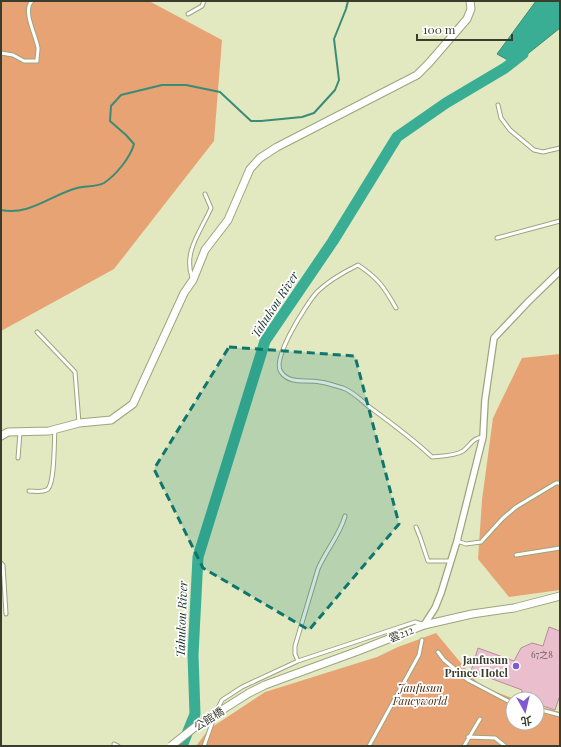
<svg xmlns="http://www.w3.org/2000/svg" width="561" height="747" font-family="'Playfair Display','Noto Sans TC',serif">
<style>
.green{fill:#e8a374}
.water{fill:#39ae94;stroke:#398c75}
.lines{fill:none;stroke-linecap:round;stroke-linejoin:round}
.stream{stroke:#398c75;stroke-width:2}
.river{stroke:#39ae94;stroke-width:11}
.building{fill:#eabecd;stroke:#b68c9b}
.service-casing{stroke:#9ea47d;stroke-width:5}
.minor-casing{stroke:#9ea47d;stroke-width:8}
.tertiary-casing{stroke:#9ea47d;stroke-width:9}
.service{stroke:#fff;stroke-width:3}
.minor{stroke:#fff;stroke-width:5.5}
.tertiary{stroke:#fff;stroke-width:7}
.tertiary-bridge-casing{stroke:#9ea47d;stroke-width:9;stroke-linecap:butt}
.tertiary-bridge{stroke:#fff;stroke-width:7}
.marked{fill:#0f766e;fill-opacity:0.2;stroke:#0f766e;stroke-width:3;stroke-dasharray:8 5;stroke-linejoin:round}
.poi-dot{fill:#8058d1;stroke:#fff;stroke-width:1.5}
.labels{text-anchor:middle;stroke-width:3.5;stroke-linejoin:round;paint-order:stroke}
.number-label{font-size:9px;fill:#665d55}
.street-label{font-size:11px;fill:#3a3d2d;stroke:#fff}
.poi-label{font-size:11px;font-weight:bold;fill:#3a3d2d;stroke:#fff;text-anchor:end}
.park-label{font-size:11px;font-style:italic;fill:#492508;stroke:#fff}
.water-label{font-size:12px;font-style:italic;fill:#162f28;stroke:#fff}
</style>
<rect width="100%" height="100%" fill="#e2e9c0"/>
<path class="green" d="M1 1H149L222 40 214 141 114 269 1 331Z
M560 354V590L509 597 478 559 482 500 493 418 522 358Z
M436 633 480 686 515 699H513V723H537V706L560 712V746H196L209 729 265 692 377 657 398 647Z"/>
<path class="water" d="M536 1H560V28L515 64 497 54Z"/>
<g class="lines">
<path class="stream" d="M1 210C29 216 51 195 77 188 85 186 97 187 104 183 116 175 130 158 134 144L126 135 110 121 111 106 121 95 162 85H186L220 92 251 121H261L302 117 314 113 335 90 339 80 334 39 346 9 348 1"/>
<path class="river" d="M182 746 195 714 193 655 198 557 265 341 333 241 397 137 446 103 505 68 523 54"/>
</g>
<path class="building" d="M549 627 560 631V698H559L555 710 537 704V699H521L522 690 471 671 478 648 514 661 521 648 532 643 543 646Z"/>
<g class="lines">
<defs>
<path id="service" d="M188 14 202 6 204 1
M1 53 13 55 24 61H37C37 57 38 52 38 48 36 35 22 11 32 1
M498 105 501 118 510 130 534 150 543 152 560 148
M497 238 560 221
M192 277C183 252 201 231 211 208L205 194
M396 308C384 287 378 278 358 265 344 272 328 281 317 292 307 303 271 359 281 372 290 385 306 379 320 382 328 383 336 386 343 388 352 391 361 400 368 406 390 422 412 438 432 457 442 456 455 456 463 451 471 445 472 438 483 437
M37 332 75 372 79 423
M18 458 20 432
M29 491C35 491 43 493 48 489 55 481 54 441 55 429
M416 527 420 537 428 561H451
M457 541 466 544 481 542 502 519 516 507 556 483H560
M516 555 560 548
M1 563 3 565 6 614
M438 652 444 660 468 680 508 701 513 703
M298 661 295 654V646L318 569C326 550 340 535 345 516
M537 709 560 715
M216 712 222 700 242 687 298 661 415 622 422 624
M468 737 495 738 505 746
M114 744 118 746
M204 746 214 718
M369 746 419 655 422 640
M464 746 480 719"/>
<path id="minor" d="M424 625 435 608 441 593 457 541 483 437 485 400 494 338 528 302 560 271"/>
<path id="tertiary" d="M1 436 8 432 49 431 79 423 111 420 133 404 184 293 193 280 205 250 228 220 250 169 260 158 277 147 417 75 429 63 467 19 471 9 470 1
M249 693 265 685 358 651 424 625 472 614 514 608 560 596"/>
</defs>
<use href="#service" class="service-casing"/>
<use href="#minor" class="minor-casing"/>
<use href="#tertiary" class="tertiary-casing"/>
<use href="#service" class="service"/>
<use href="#minor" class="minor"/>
<use href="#tertiary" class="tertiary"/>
<defs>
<path id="tertiary-bridge" d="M171 746 195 727 249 693"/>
</defs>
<use href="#tertiary-bridge" class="tertiary-bridge-casing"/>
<use href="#tertiary-bridge" class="tertiary-bridge"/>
</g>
<path class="marked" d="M229 347 355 356 399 524 309 630 203 568 154 469Z"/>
<circle class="poi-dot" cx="516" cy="666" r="4"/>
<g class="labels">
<g class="number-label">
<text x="542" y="658">67之8</text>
</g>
<g class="street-label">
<text transform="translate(401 634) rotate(-22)" y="4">雲212</text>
<text transform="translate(209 719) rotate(-33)" y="4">公館橋</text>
</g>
<g class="poi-label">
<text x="508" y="664">Janfusun<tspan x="508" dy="13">Prince Hotel</tspan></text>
</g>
<g class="park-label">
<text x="420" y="692">Janfusun<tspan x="420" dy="13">Fancyworld</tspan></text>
</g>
<g class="water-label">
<text transform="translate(275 305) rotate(-57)" y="4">Tahukou River</text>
<text transform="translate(182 619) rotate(-88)" y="4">Tahukou River</text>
</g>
</g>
<rect width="561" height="747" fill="none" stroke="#3a3d2d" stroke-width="4"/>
<g transform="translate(525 711) rotate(172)"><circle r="19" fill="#ffffff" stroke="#b0b1ab"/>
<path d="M0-3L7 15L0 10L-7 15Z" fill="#8058d1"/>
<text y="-6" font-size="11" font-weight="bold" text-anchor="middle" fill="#3a3d2d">北</text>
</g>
<path d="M417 34v6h95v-6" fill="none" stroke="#3a3d2d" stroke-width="2"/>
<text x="423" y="34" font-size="12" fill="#3a3d2d" stroke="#ffffff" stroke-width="3" paint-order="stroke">100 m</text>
</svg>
